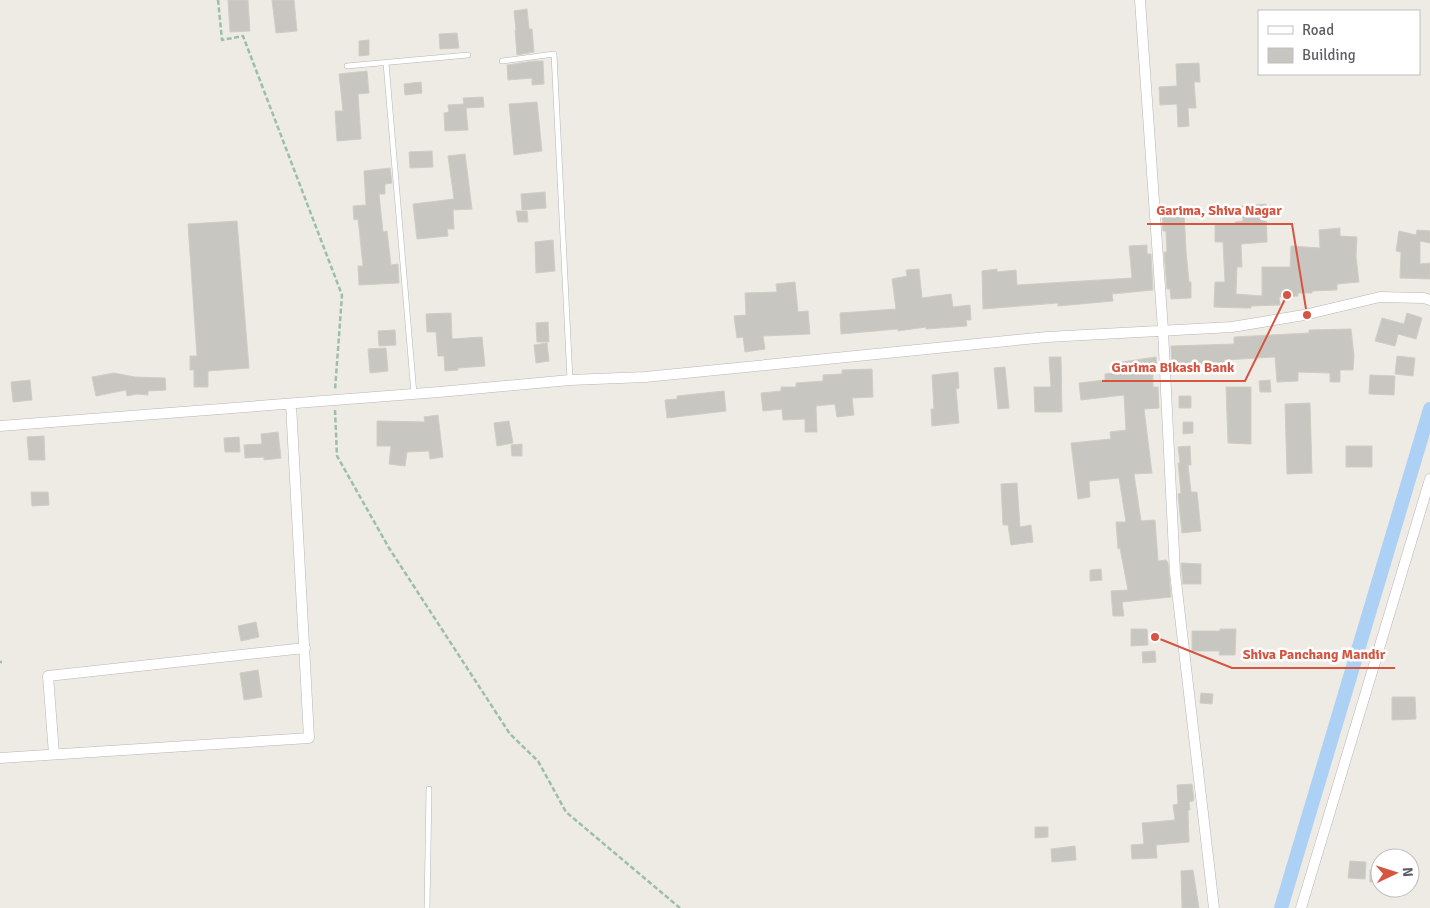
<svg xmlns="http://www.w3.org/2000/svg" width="1430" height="908" font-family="Signika,sans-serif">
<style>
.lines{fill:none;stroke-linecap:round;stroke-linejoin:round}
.canal{stroke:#acd1f5;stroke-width:14}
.building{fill:#c8c6c0;stroke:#d1cdc3}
.service-casing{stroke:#b4b6b9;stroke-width:6}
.minor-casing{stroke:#b4b6b9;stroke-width:11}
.path{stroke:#9cbfa8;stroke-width:2.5;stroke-dasharray:5 2.5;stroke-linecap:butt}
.service{stroke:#fff;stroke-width:5}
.minor{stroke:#fff;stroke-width:10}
.leader{fill:none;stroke:#d55542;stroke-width:2}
.callout-dot{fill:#d55542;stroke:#fff;stroke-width:2}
.callout-label{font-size:14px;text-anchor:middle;font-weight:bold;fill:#d55542;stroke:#fff;stroke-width:5;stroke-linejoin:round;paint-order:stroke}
</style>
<rect width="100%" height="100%" fill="#edebe4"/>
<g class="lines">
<path class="canal" d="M1281 908 1430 409"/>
</g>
<path class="building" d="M228 0H248L250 31 230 32Z
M272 0H294L297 31 276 33Z
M527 9 529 29H532L534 52 517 55 515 30H516L514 11Z
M457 33 459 48 440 49 439 34Z
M369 40V55L359 56V41Z
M534 61H543L544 84 532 85V78L508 80 507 65Z
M1199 63 1200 82H1194L1196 108H1188L1189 126 1178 127 1177 104 1160 105 1159 87 1177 86 1176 64Z
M367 71 369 93 358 94 361 139 337 141 335 111H343L339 74Z
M421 82 422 93 405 95 404 84Z
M483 97 484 107 466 108 468 130 445 131 444 113 449 112 448 105 464 104 463 98Z
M537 102 542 151 514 155 509 104Z
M432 151 433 167 410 168 409 152Z
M465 154 472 209 453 210 454 229H447L448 236 417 239 413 204 454 199 448 156Z
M390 168 392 183 385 184V194H379L383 232 387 231 391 265 398 264 399 283 359 285 358 266H363L358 219 354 220 353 206 366 205 364 171Z
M545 192 546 208 522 210 521 194Z
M1266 204 1267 242 1241 244 1242 267H1237L1236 294 1262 296V267H1290L1291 246 1320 248 1319 230 1340 228V236L1357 237 1356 257 1359 282 1337 284V290L1312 291V293H1298V296L1279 297 1280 305 1251 306V308H1244L1214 307 1215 282H1225L1223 242H1215V224H1235V222L1243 221 1242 206Z
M516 211H527L528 222H518Z
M1162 211H1184L1186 251 1189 282H1191V298L1171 299 1170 289H1167L1164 252H1167L1166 231H1163Z
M237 221 249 368 208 371V387H194V370H190V356H197L188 224Z
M1417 230 1430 231V243L1420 241V264L1430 263V279L1400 278 1401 252 1396 251 1399 231 1416 235Z
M553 240 555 271 536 273 535 242Z
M1147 245V254H1151L1153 290 1112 294 1113 301 1058 306V303L983 309 982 271 997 269V272L1016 270 1017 285 1132 278 1129 246Z
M919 269 922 298 951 294 953 307 970 305 971 320H966L967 326 926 329V327L898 331V329L841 334 840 313 896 309 892 279 907 276 906 270Z
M795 282 798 312 808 311 810 334 763 336 765 349 745 352 743 337 737 338 734 316 746 315 745 293 777 292 776 284Z
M451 313 452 339 482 337 485 366 458 368V370L445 371 444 356H438L436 332H427L426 314Z
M1407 313 1422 318 1416 339 1398 334 1395 346 1375 341 1382 318 1404 324Z
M548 322 549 342H537L536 323Z
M1351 329 1354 356 1353 370H1340V382H1330V373L1298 372V381L1277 382 1275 357 1224 360V367L1203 368V364H1172L1171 346 1234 344V337L1309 333V330Z
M395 330 396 345 379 346 378 331Z
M547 343 549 361 536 363 534 345Z
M386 348 388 371 370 373 368 349Z
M1397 356 1415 358 1413 376 1395 374Z
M1049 357H1061L1062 412H1035L1034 387H1051Z
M1156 357 1157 370 1153 371V387H1158L1159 408 1144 409 1152 473 1134 474 1141 521 1155 520 1158 561 1166 560 1168 563 1171 597 1122 602 1124 616H1113L1111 591 1128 590 1120 548 1118 549 1116 522H1126L1119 478 1089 481 1090 497 1078 499 1071 443 1111 439 1110 432 1126 430 1124 395 1081 400 1079 383 1105 380V374L1122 372V362Z
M1005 367 1009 408 998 409 994 368Z
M872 369 873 397 852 398 854 415 837 417 835 404 816 406 817 432H805V419L783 420 782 409 763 411 761 393 781 391V387H796V383L823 381V375L842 374V370Z
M958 372 959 388 956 389 959 423 932 426 931 409H934L932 375Z
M114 373 135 377 165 378 166 390 148 391V395L137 394 127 396 126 390 96 396 92 377Z
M1370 375 1395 376 1394 395 1369 394Z
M30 380 32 400 13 402 11 382Z
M1270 380 1271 392H1260L1259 381Z
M1226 387H1251V444L1228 443Z
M724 391 726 411 667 418 665 400 677 399V396Z
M1179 396H1191V408H1179Z
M1310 403 1312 473 1287 474 1285 404Z
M438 415 443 457 430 459 429 451 407 452 405 466 389 464 391 446H377V421L425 422 424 417Z
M509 421 513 443 497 446 494 423Z
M1183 422H1193V433L1183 434Z
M278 432 281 458 264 460V457L245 458 244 445 262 444 261 434Z
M44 436 45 460H29L27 437Z
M239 437 240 452H225L224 438Z
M522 444V456H512L511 445Z
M1190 446 1191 465H1188L1191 492H1197L1201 531 1182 533 1178 494 1181 493 1178 463H1180L1178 447Z
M1346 446H1372V467H1346Z
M1017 483 1020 527 1031 525 1033 542 1011 545 1008 525H1003L1001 484Z
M31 492H48L49 505 32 506Z
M1181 563 1201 564V584H1183Z
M1101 569 1102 580 1090 581V570Z
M256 622 259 637 241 641 238 626Z
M1131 629H1147L1148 645 1131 646Z
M1220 629H1236L1235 655H1219L1220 651H1192V631H1220Z
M1155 651 1156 662 1143 663 1142 652Z
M258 670 262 697 244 700 240 673Z
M1201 693 1213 694 1212 704 1200 703Z
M1392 697H1415L1416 719 1392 720Z
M1192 784 1194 799 1193 801 1189 802 1190 810H1188L1189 842 1156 845 1157 858 1132 859 1131 845 1144 844 1142 823 1175 820 1173 805 1178 804 1177 785Z
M1035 827H1048V837L1035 838Z
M1075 846 1076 860 1052 862 1051 849Z
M1350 861 1366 862 1365 879 1348 878Z
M1193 870 1199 908H1182L1181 871Z
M1370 870H1380V882H1370Z"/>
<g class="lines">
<defs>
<path id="service" d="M502 61 554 54 570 380
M386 63 414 394
M347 66 468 55
M427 908 429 789"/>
<path id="minor" d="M1140 0 1163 330 1175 573 1214 908
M0 426 439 392 570 380 645 377 1047 337 1232 327 1304 315 1380 297 1424 298 1430 300
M54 754 48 676 305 648
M0 758 309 738 291 404
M1301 908 1430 479"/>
</defs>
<use href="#service" class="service-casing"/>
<use href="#minor" class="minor-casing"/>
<path class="path" d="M218 0 222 40 243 36 342 295 335 390
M335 410 337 456 389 548 510 734 538 761 566 812 680 908
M0 662H2"/>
<use href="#service" class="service"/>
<use href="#minor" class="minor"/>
</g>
<path class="leader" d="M1307 315L1292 224H1147M1287 295L1245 381H1102M1155 637L1232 668H1395"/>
<g class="callout-dot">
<circle cx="1307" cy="315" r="5"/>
<circle cx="1287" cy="295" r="5"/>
<circle cx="1155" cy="637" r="5"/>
</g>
<g class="callout-label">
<text x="1219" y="215">Garima, Shiva Nagar</text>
<text x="1173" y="372">Garima Bikash Bank</text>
<text x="1314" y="659">Shiva Panchang Mandir</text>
</g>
<rect x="1258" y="10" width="162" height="65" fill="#ffffff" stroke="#bebfc1"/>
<rect x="1268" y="26" width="25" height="8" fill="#ffffff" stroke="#bebfc1"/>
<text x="1302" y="35" font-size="15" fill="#5c5e63">Road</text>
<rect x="1268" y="48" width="25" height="15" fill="#c8c6c0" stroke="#bebfc1"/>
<text x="1302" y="60" font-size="15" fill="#5c5e63">Building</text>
<g transform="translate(1395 873) rotate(86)"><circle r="24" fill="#ffffff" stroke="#bebfc1"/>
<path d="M0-4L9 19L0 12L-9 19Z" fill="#d55542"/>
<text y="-8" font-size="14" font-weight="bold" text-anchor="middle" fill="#5c5e63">N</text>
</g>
</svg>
